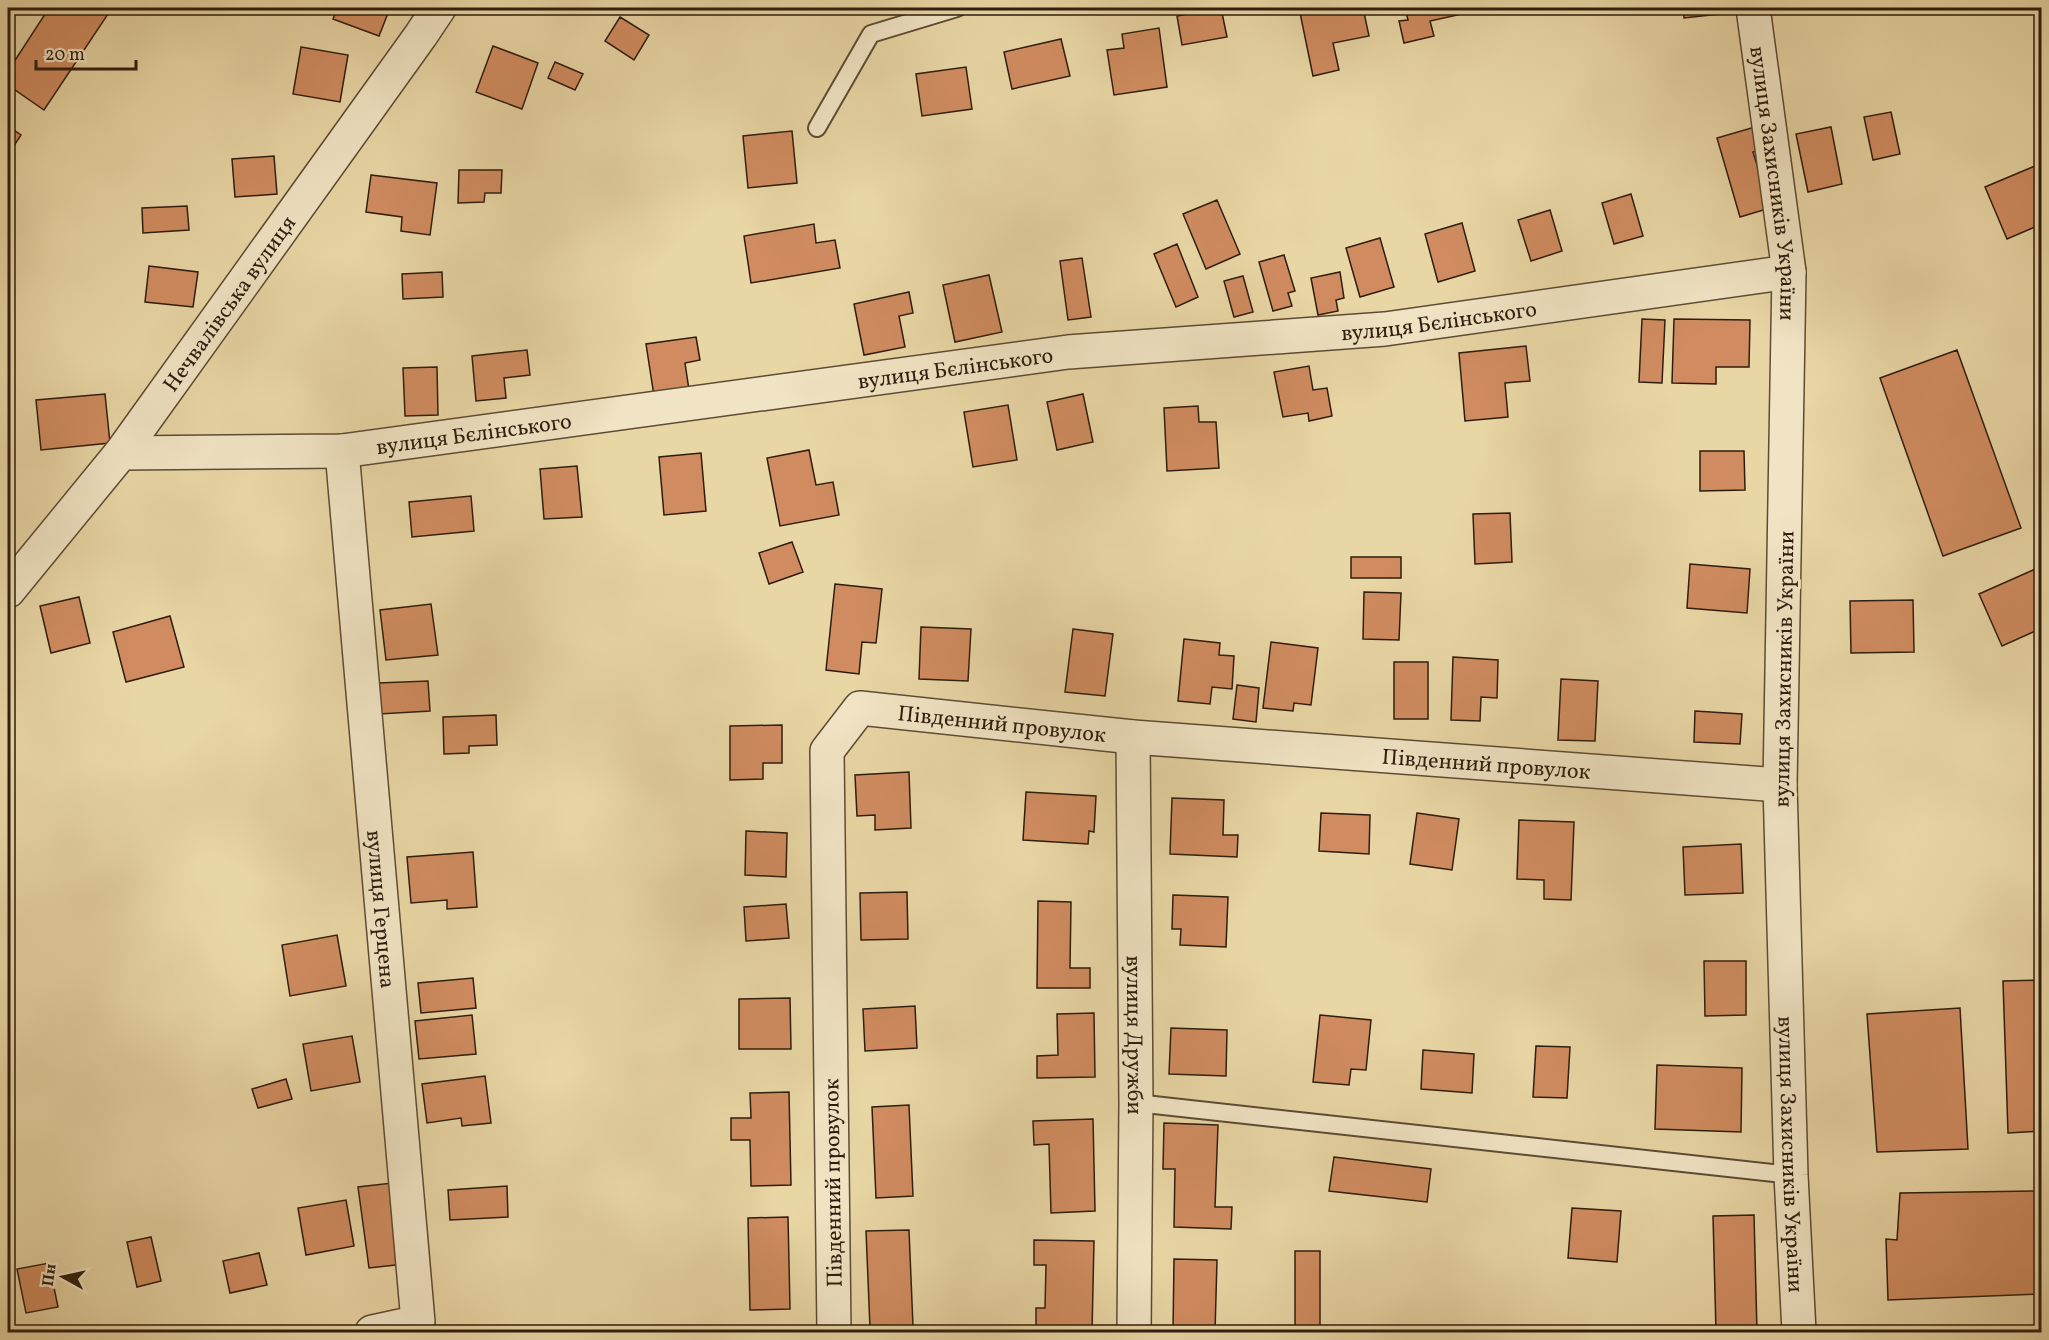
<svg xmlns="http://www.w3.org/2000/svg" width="2049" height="1340" font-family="Vollkorn,serif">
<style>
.building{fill:#d08c60;stroke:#2e1d0e;stroke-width:1.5}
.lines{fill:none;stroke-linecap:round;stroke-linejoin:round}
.service-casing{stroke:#5d4b34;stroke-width:20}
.minor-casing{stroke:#5d4b34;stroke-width:36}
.service{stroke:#f1e4c4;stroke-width:16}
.minor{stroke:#f1e4c4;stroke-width:33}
.labels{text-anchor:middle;stroke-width:6;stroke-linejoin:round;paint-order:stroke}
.street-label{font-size:22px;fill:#2e1d0e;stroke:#f1e4c4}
</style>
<rect width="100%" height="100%" fill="#e9d6a5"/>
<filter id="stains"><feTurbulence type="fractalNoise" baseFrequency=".00333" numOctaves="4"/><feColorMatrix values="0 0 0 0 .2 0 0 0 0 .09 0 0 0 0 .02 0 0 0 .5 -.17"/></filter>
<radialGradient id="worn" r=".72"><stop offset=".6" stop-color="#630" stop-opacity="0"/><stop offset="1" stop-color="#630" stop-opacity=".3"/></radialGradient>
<path class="building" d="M49 8H112L44 110 8 85V71Z
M337 8H390L379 36 333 19Z
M1221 8 1227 37 1182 45 1177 16Z
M1299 8H1363L1369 36 1333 43 1339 70 1313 76Z
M1405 8H1460L1462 14 1430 21 1434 36 1404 43 1399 21 1408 20Z
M1683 8H1728L1729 13 1684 18Z
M620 17 649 35 634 60 605 41Z
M1159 28 1167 87 1114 95 1107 50 1124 48 1122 34Z
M1061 39 1070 76 1012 89 1004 52Z
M493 46 538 63 522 109 476 92Z
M301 47 348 55 340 102 293 94Z
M555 62 583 74 575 90 548 78Z
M966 67 972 109 922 116 916 74Z
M1891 112 1900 154 1873 160 1864 117Z
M8 126 21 135 8 155Z
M1755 127 1761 150 1753 152 1770 208 1740 217 1717 138Z
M1831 127 1842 184 1808 192 1796 134Z
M792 131 797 183 748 188 743 136Z
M274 156 277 194 235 197 232 159Z
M2042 163V224L2007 239 1985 187Z
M459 170H502L501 193H485L484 202 458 203Z
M371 175 437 183 430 235 401 231 402 217 366 212Z
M1631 194 1643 236 1614 244 1602 203Z
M1217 200 1240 254 1206 269 1183 214Z
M187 206 189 230 143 233 142 208Z
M1550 210 1562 251 1531 261 1518 220Z
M1462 223 1475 271 1438 282 1425 234Z
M814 224 816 243 835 240 840 268 751 283 744 236Z
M1380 238 1394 287 1360 297 1346 248Z
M1177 244 1198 297 1176 307 1154 254Z
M1284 255 1295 291 1288 293 1292 306 1273 311 1259 262Z
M1082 258 1091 317 1068 320 1060 261Z
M149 266 198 272 193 307 145 302Z
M442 272 443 297 403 299 402 274Z
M1340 272 1344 298 1336 300 1338 311 1318 315 1311 278Z
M989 275 1002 332 955 342 943 285Z
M1243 276 1253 312 1234 317 1224 281Z
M909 292 913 313 899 316 905 347 864 355 854 304Z
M1642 319 1665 320 1662 383 1639 382Z
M1674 319 1750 320 1749 367H1716V384L1672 383Z
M696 337 700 360 685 363 689 390 654 396 646 344Z
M1526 346 1530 381 1505 383 1508 417 1465 421 1459 353Z
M527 350 530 375 504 378 506 398 476 401 472 356Z
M1957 350 2021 528 1943 556 1880 378Z
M1309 366 1313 390 1327 388 1332 416 1309 421 1308 413 1283 417 1274 372Z
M437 367 438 415 405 416 403 368Z
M105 394 110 443 41 450 36 400Z
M1083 394 1093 442 1057 450 1047 402Z
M1008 405 1017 460 973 467 964 412Z
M1198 406 1199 422H1216L1219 468 1167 471 1164 408Z
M809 450 816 485 833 482 839 515 780 526 767 458Z
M1700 451H1744L1745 490 1700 491Z
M701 453 706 511 664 515 659 457Z
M577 466 582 517 544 519 540 469Z
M471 496 474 531 412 537 409 502Z
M1510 513 1512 562 1475 564 1473 514Z
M792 542 803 572 769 584 759 553Z
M1351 557H1401V578H1351Z
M1690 564 1750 569 1747 613 1687 608Z
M2042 566V628L2002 646 1979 594Z
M835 584 882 589 876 643 862 642 859 674 826 670Z
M1364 592 1401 593 1399 640 1363 639Z
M79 597 90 643 51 653 40 606Z
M1913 600 1914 652 1851 653 1850 601Z
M431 604 438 655 386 660 380 610Z
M170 616 184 667 126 682 113 632Z
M921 627 971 629 968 681 919 679Z
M1073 629 1113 634 1105 696 1065 692Z
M1184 639 1220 643 1219 655 1234 656 1232 689 1212 687 1210 704 1178 701Z
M1271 642 1318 648 1311 705 1294 703 1293 711 1263 708Z
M1453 657 1498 660 1497 698 1481 697 1480 721 1451 720Z
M1394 662H1428V719H1394Z
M1561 679 1598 681 1595 741 1558 740Z
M428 681 430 711 379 714 378 683Z
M1237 685 1259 688 1256 722 1233 719Z
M1695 711 1742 714 1740 744 1694 742Z
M496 715 497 745 469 746V753L444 754 443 717Z
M782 725V763H763V779L730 780V726Z
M909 772 911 828 875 830V815L857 816 855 775Z
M1026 792 1096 796 1094 832 1089 831 1088 844 1023 840Z
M1172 798 1224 800 1223 835H1238L1237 857 1170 854Z
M1321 813 1370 815 1369 854 1319 851Z
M1417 813 1459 819 1452 870 1410 864Z
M1519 820 1574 822 1571 900 1544 899V880L1517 879Z
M746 831 787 833 786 877 745 875Z
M1741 844 1743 893 1685 895 1683 847Z
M473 852 477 907 447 909V900L411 903 407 857Z
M907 892 908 939 861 940 860 893Z
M1173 895 1228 897 1226 947 1180 945 1181 929H1172Z
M1038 901 1071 902 1070 968H1090V988H1037Z
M786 904 789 938 746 941 744 907Z
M337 935 346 986 290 996 282 945Z
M1704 961H1746V1015L1705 1016Z
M473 978 476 1008 421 1013 418 983Z
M2042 980V1131L2008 1133 2003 981Z
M790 998 791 1049H739V999Z
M915 1006 917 1048 865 1051 863 1009Z
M1960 1008 1968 1149 1877 1152 1867 1014Z
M1094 1013 1095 1077 1037 1078V1056L1058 1055 1057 1014Z
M472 1015 476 1054 419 1059 415 1021Z
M1320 1015 1371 1020 1366 1070 1351 1069 1349 1085 1313 1082Z
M1171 1028 1227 1030 1226 1076 1169 1074Z
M352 1036 360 1082 311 1091 303 1044Z
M1536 1046 1570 1047 1567 1098 1533 1097Z
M1423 1050 1474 1054 1472 1093 1421 1089Z
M1657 1065 1742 1068 1741 1132 1655 1129Z
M485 1076 491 1123 462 1126 461 1118 427 1123 422 1084Z
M286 1079 292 1099 258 1108 252 1089Z
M789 1092 791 1185 751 1186 750 1140H731V1118H751L750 1093Z
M909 1105 913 1196 876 1198 872 1107Z
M1093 1119 1095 1211 1051 1213 1049 1144 1034 1145 1033 1121Z
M1164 1123 1218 1125 1215 1207H1232L1231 1229 1174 1227 1175 1169H1163Z
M1334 1157 1431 1169 1427 1202 1329 1191Z
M392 1183 404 1264 369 1268 358 1187Z
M507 1186 508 1217 450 1220 448 1190Z
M2042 1191V1294L1888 1300 1886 1239 1897 1240 1900 1193Z
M346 1200 354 1246 306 1255 298 1208Z
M1572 1208 1621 1211 1617 1262 1568 1258Z
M1754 1215 1757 1332H1716L1713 1216Z
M788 1217 790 1309 750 1310 748 1218Z
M909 1230 913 1326 870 1328 866 1231Z
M151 1237 161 1281 137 1287 127 1242Z
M1034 1240 1094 1241 1092 1332H1036V1308H1045L1046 1265H1034Z
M1295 1251H1320V1332H1295Z
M259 1253 267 1285 230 1293 223 1261Z
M1174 1259 1217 1260 1215 1332H1173Z
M49 1263 58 1307 26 1313 17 1269Z"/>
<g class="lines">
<defs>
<path id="service" d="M817 128 871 34 957 8
M1136 1103 1791 1175"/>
<g id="minor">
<path id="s1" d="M1753 8 1789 272 1780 785 1791 1175 1799 1332"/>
<path id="s2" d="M342 451 418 1322 372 1332"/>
<path id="s3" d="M121 453 342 451 1068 352 1385 329 1789 272"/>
<path id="s4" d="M8 591 121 453 421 35 439 8"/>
<path id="s5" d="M1133 737 1136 1103 1134 1332"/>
<path id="s6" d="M834 1332 827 751 860 708 1133 737 1780 785"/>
</g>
</defs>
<use href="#service" class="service-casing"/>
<use href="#minor" class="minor-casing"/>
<use href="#service" class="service"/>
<use href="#minor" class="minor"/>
</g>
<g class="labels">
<g class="street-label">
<text dy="8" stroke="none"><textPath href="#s1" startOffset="177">вулиця Захисників України</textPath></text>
<text dy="8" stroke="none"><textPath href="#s4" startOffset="363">Нечвалівська вулиця</textPath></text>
<text dy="8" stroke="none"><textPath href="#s3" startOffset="1326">вулиця Бєлінського</textPath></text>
<text dy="8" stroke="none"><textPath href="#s3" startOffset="840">вулиця Бєлінського</textPath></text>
<text dy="8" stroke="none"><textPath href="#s3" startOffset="354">вулиця Бєлінського</textPath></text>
<text transform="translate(1783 669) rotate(-89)" y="8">вулиця Захисників України</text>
<text dy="8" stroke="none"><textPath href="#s6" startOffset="778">Південний провулок</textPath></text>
<text dy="8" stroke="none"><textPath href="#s6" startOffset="1264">Південний провулок</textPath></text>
<text dy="8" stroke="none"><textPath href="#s2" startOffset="460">вулиця Герцена</textPath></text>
<text dy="8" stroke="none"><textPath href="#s5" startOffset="298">вулиця Дружби</textPath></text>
<text dy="8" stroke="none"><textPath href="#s1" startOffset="1149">вулиця Захисників України</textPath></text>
<text transform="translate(832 1183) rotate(-91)" y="8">Південний провулок</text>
</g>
</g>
<rect width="2049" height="1340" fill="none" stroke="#e9d6a5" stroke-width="30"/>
<rect x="9" y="9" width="2031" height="1322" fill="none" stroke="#2e1d0e" stroke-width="3"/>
<rect x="15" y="15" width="2019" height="1310" fill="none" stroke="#2e1d0e" stroke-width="1.5"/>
<g transform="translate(63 1277) rotate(278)" stroke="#f1e4c4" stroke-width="4.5" paint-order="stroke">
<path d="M0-4.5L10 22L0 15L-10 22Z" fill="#2e1d0e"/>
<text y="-9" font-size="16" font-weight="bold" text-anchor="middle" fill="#2e1d0e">Пн</text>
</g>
<path d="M36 60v9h100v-9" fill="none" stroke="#2e1d0e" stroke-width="3"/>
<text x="45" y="60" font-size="18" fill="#2e1d0e" stroke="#f1e4c4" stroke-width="4.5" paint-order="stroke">20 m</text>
<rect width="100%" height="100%" filter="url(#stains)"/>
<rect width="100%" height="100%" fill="url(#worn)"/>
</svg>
